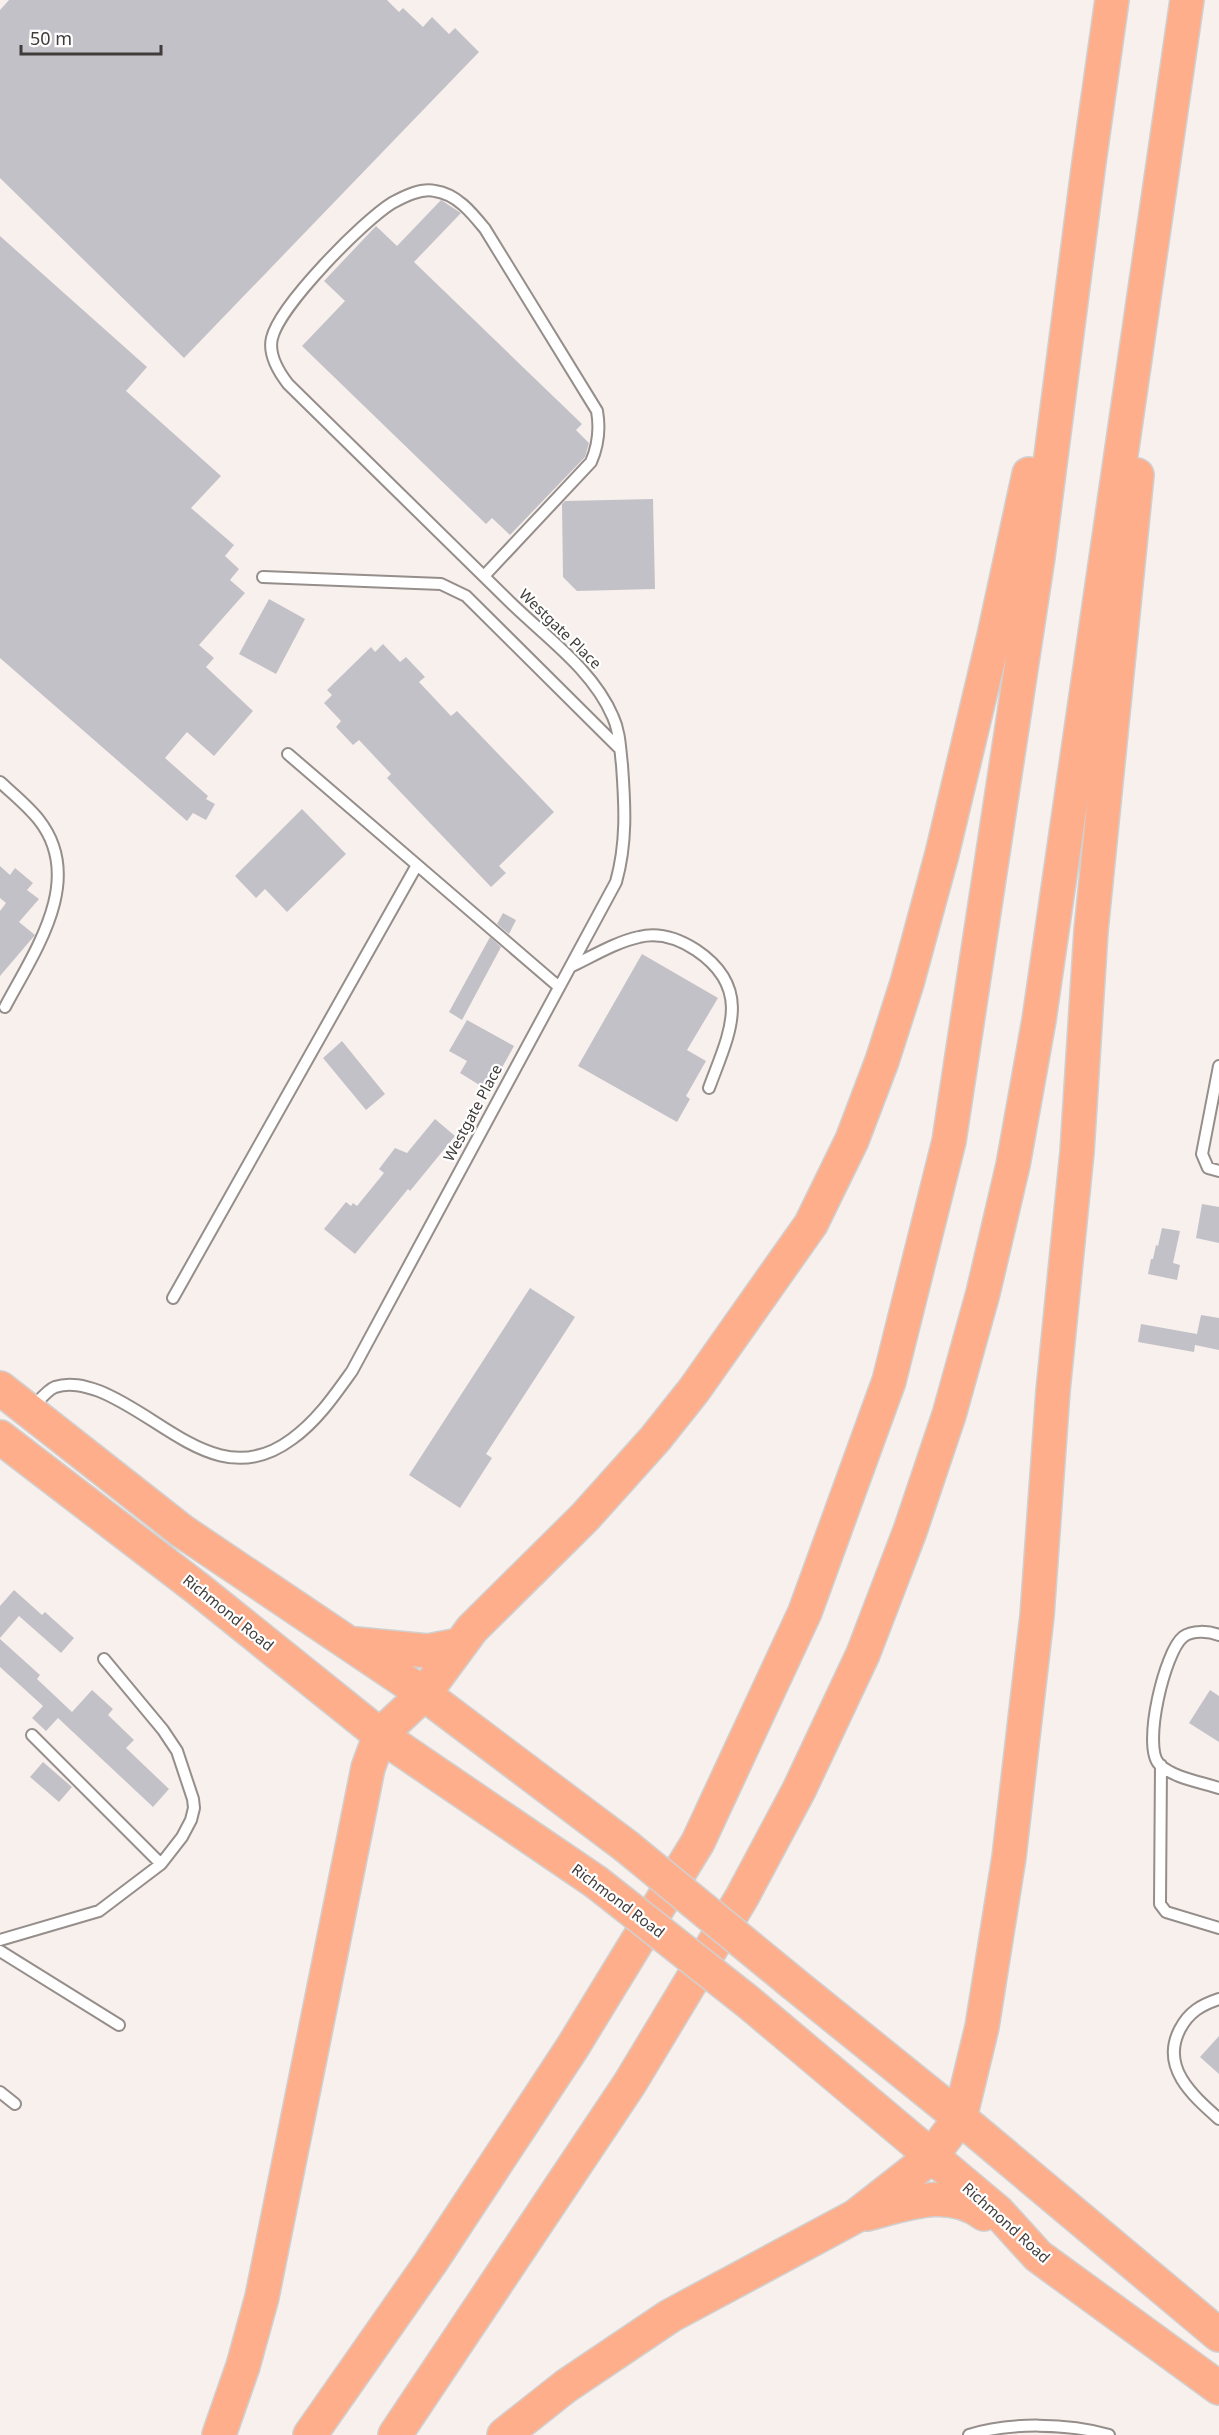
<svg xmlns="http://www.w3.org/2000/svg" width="1219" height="2435" font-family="'Noto Sans',sans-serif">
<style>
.building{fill:#c3c1c8}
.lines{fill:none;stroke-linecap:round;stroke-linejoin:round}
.lane-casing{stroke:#958e8b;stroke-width:14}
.highway-casing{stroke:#d1d0d0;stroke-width:36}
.lane{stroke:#fff;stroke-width:10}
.highway{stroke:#ffae8b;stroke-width:33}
.highway-bridge-casing{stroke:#d1d0d0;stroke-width:36;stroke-linecap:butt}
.highway-bridge{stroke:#ffae8b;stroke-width:33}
.labels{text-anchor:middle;stroke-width:4.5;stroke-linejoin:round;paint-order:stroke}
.street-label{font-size:15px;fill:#3f3c3a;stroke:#fff}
</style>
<rect width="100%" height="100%" fill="#f8f0ec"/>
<path class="building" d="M9 0H387L399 12 403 8 423 27 432 17 449 34 455 28 479 52 184 358 0 178V10Z
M441 200 461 213 414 262 582 424 576 430 589 443 585 457 510 535 492 518 486 524 302 346 345 301 324 281 376 226 397 246Z
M0 236 147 367 126 391 221 476 191 508 234 545 225 556 239 569 230 580 245 593 199 645 214 658 206 667 253 711 214 756 187 732 165 758 208 796 206 799 215 804 206 820 193 813 187 821 0 658Z
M653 499 655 589 577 591 563 577 562 504 565 501Z
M269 599 305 619 276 674 239 654Z
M383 644 400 662 406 657 425 677 419 682 451 716 457 711 554 812 499 866 506 873 491 887 387 778 391 774 359 740 353 745 336 727 341 721 324 703 332 695 327 690 371 647 375 652Z
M302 809 346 854 287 912 265 889 256 898 235 876Z
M0 866 10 875 15 868 33 883 27 890 39 899 19 922 35 935 0 976V911L6 903 0 898Z
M503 913 516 920 509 934 497 924Z
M490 937 501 947 462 1020 449 1012Z
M642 954 718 998 687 1050 706 1061 686 1096 690 1099 677 1122 578 1066Z
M467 1020 514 1046 489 1091 460 1073 467 1061 449 1051Z
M342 1041 385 1094 366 1110 323 1058Z
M435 1119 455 1136 410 1191 408 1189 355 1254 324 1229 346 1202 351 1206 353 1203 357 1206 384 1173 379 1169 395 1148 407 1153Z
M1202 1204 1219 1207V1243L1196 1238Z
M1162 1228 1180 1231 1173 1263 1180 1265 1177 1280 1148 1274 1151 1259H1153L1156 1245 1158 1246Z
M530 1288 575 1317 486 1454 492 1458 460 1508 409 1475Z
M1201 1315 1219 1318V1350L1195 1345 1194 1352 1138 1342 1141 1324 1197 1334Z
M14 1590 42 1615 45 1612 74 1638 61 1653 19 1616 0 1638V1606Z
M0 1639 40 1675 37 1679 72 1712 92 1690 113 1709 108 1715 134 1740 126 1748 169 1789 153 1807 58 1718 46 1731 32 1718 43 1706 0 1667Z
M1210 1690 1219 1696V1742L1189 1723Z
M43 1762 72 1787 59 1802 30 1777Z
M1219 2036V2074L1200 2057Z"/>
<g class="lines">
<defs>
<path id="lane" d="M263 577 441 584 466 596 620 749
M288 754 559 987
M0 782C13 794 28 806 39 820 86 880 34 952 5 1007
M572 966C593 956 616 942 639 937 659 932 679 939 696 950 754 989 729 1034 709 1088
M1219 1066 1202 1154 1208 1168 1219 1171
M173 1298 417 865
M32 1408C38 1402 47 1390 55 1387 70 1382 85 1386 99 1391 165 1417 220 1493 292 1439 317 1421 334 1396 352 1371L616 882C627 843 625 806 622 765 620 749 620 732 613 717 593 670 547 638 511 603 437 530 362 457 288 384 278 371 268 354 272 338 280 305 363 221 392 203 405 196 421 188 435 191 457 194 472 213 485 229L597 411C600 428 598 446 591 462L484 576
M1219 1635C1209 1631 1192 1630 1183 1637 1165 1651 1142 1746 1159 1764 1173 1778 1201 1782 1219 1788
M32 1735 161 1864
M1161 1765 1160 1904 1166 1912 1219 1928
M0 1940 99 1911 161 1864 182 1837 191 1820 194 1808 193 1799 177 1751 163 1730 104 1659
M0 1951 119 2025
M1219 1999C1201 2005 1189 2012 1180 2029 1160 2067 1192 2095 1219 2119
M0 2092 15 2104
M969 2435C1008 2422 1069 2423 1109 2435"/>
<path id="highway" d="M0 1388 182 1531 424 1694 626 1846
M0 1437 197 1588 380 1735 596 1882
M356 1644 428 1651 459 1645
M794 1984 960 2118 1219 2335
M747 2001 998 2212 1038 2256 1219 2388
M867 2214C906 2204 949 2187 984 2214
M219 2435 243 2366 262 2297 368 1768 380 1735 424 1694 472 1629 585 1517 655 1439 694 1390 811 1224 852 1140 882 1061 907 983 942 854 994 636 1029 474
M310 2435 431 2262 572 2048 698 1842 805 1612 889 1381 949 1141 1038 557 1089 162 1112 0
M395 2435 630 2083 742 1897 799 1790 863 1654 910 1531 949 1415 983 1293 1013 1165 1039 1020 1187 0
M504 2435 566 2386 670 2316 856 2216 930 2158 960 2118 982 2027 1009 1857 1037 1616 1053 1391 1077 1152 1091 931 1137 475"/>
</defs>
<use href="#lane" class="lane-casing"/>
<use href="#highway" class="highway-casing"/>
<use href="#lane" class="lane"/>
<use href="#highway" class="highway"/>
<defs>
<path id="highway-bridge" d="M626 1846 794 1984
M596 1882 747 2001"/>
</defs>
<use href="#highway-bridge" class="highway-bridge-casing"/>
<use href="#highway-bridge" class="highway-bridge"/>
</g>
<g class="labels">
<g class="street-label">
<text transform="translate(560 629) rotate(44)" y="5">Westgate Place</text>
<text transform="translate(473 1113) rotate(-62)" y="5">Westgate Place</text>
<text transform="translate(228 1613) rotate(39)" y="5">Richmond Road</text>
<text transform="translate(618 1901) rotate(37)" y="5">Richmond Road</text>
<text transform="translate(1006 2223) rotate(42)" y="5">Richmond Road</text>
</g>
</g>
<path d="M21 45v9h140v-9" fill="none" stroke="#3f3c3a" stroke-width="3"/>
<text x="30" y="45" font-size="18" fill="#3f3c3a" stroke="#ffffff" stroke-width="4.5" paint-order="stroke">50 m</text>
</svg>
